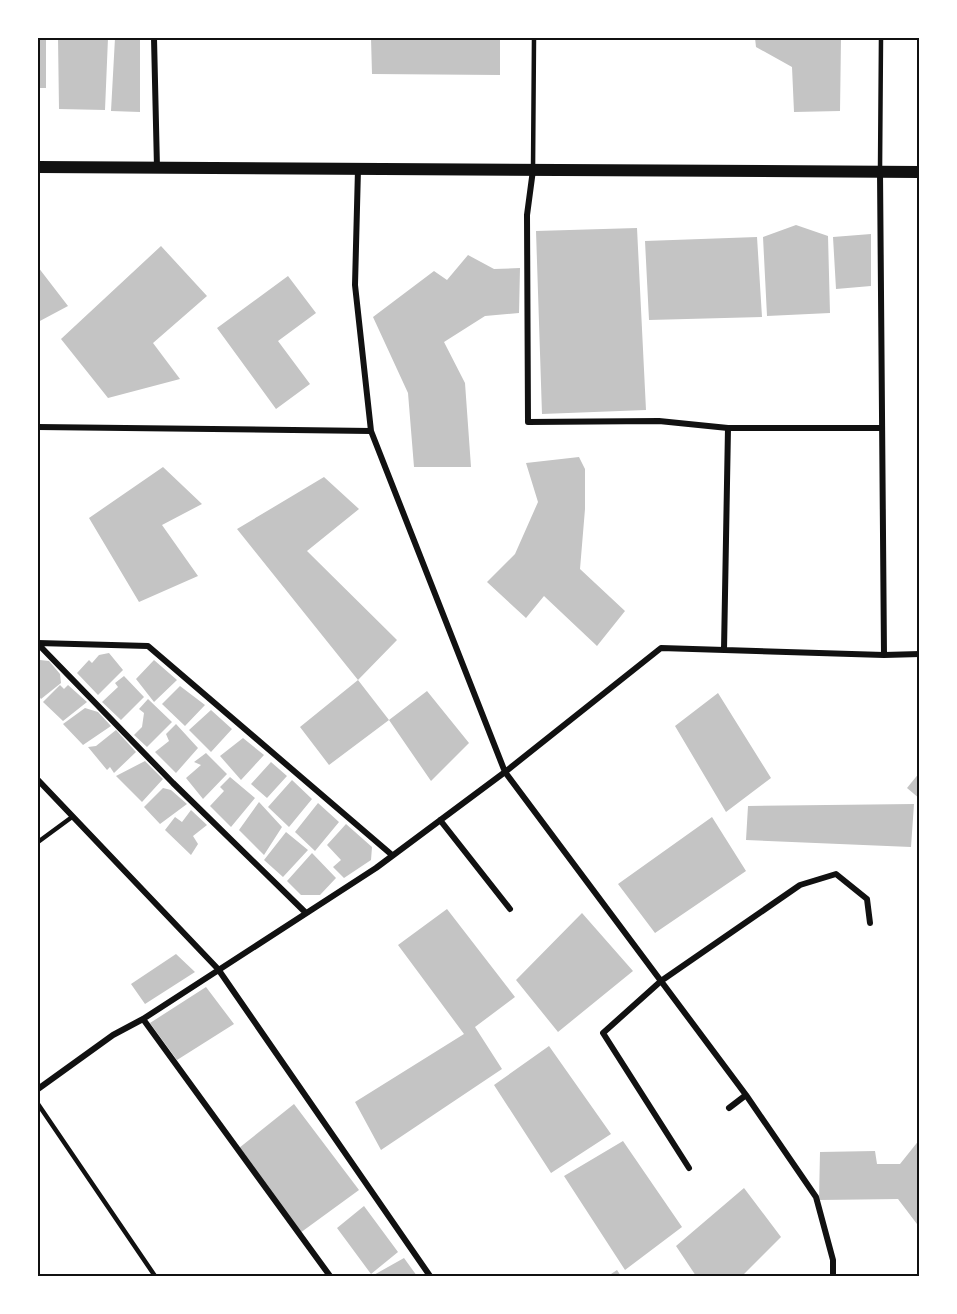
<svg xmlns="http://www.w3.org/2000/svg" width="957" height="1314" font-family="'IBM Plex Sans',sans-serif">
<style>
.building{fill:#c4c4c4}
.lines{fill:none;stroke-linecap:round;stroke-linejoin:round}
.service{stroke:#111;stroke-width:4.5}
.minor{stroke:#111;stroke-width:6}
.secondary{stroke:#111;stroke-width:12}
.neatline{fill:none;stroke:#111;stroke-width:2}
</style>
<rect width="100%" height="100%" fill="#fff"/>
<path class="building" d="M38 38H46V88H38Z
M58 38H108L105 110 59 109Z
M115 38H140V112L111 111Z
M371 38H500V75L372 74Z
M755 38H841L840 111 794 112 792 67 756 47Z
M796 225 828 236 830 313 767 316 763 237Z
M637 228 646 410 542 414 536 231Z
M871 234V286L836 289 833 237Z
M757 237 762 317 649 320 645 241Z
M161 246 207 296 153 343 180 379 108 398 61 339Z
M468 255 494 269 520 268 519 313 485 316 444 342 465 383 471 467H414L408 393 373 317 434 271 447 280Z
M38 267 68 306 38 322Z
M288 276 316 313 278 341 310 384 276 409 217 328Z
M579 457 585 469V509L580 569 625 611 597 646 544 596 526 618 487 582 515 554 538 502 526 463Z
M163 467 202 504 162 525 198 576 139 602 89 518Z
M324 477 359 509 307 551 397 640 358 680 237 529Z
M109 653 123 670 98 695 77 673 89 660 92 663 99 655Z
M40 660 49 661 60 674 61 683 41 699 38 695V663Z
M154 660 177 680 154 702 136 679Z
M124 676 144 697 121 720 102 702 118 687 115 683Z
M358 680 389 720 329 765 300 727Z
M60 685 64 689 68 685 87 702 63 721 43 702Z
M180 686 205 705 185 726 162 704Z
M427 691 469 743 431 781 389 720Z
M718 693 771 778 726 812 675 726Z
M148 699 172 722 147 747 134 735 142 727 144 713 139 709Z
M85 708 98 712 111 726 83 745 63 724Z
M211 710 232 729 211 752 189 730Z
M176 724 198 748 176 773 155 752 169 741 166 734Z
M116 730 136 752 114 773 110 767 107 770 88 747 96 746Z
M243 738 264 755 241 780 220 756Z
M206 753 227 774 203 799 186 778 201 765 194 762Z
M145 761 163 779 142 802 116 776Z
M271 762 287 776 267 798 251 784Z
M920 772V799L907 788Z
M230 777 255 798 231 827 210 806 224 791 220 787Z
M292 780 312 799 289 827 268 807Z
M163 788 171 790 187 804 160 824 144 807Z
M259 802 282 827 264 855 239 830Z
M318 803 339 822 315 851 295 832Z
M914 804 911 847 746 840 748 806Z
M191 810 207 825 193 836 198 844 191 855 165 830 175 817 182 822Z
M712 817 746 871 655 933 618 884Z
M346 824 372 847 371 860 344 878 333 867 341 860 327 845Z
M286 832 308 850 283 877 264 860Z
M312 853 336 878 320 895H301L287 881Z
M447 909 515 997 475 1027 502 1069 381 1150 355 1102 464 1034 398 945Z
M582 913 633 971 558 1032 516 980Z
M176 954 195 972 145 1004 131 984Z
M206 987 234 1024 177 1060 150 1023Z
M549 1046 611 1134 551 1173 494 1085Z
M294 1104 359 1190 300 1233 239 1148Z
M920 1139V1228L898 1199 819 1200 820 1152 875 1151 877 1164H900Z
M623 1141 682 1227 625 1270 564 1176Z
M744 1188 781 1237 742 1276H696L676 1246Z
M364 1206 398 1252 371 1274 337 1228Z
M404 1258 417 1276H372Z
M617 1270 621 1276H608Z"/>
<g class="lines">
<path class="service" d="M533 170 534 38
M880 170 881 38
M38 842 72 817
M38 1104 155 1276"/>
<path class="minor" d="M154 38 157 168
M358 169 355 285 371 431 505 772 746 1095 816 1197 833 1260V1276
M533 170 527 215 528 422 659 421 728 428H882
M880 172 884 655
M38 427 371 431
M38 643 148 646 392 855
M38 644 173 783 306 913
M724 650 728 428
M38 780 218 969 430 1276
M440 820 510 909
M143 1019 330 1276
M38 1089 113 1035 143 1019 376 868 505 772 661 648 884 655 920 654
M729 1108 746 1095
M689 1168 603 1033 661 981 800 885 836 874 867 899 870 923"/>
<path class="secondary" d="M38 167 920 172"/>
</g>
<rect width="957" height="1314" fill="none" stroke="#ffffff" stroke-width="78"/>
<rect x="39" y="39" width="879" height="1236" class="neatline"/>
</svg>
